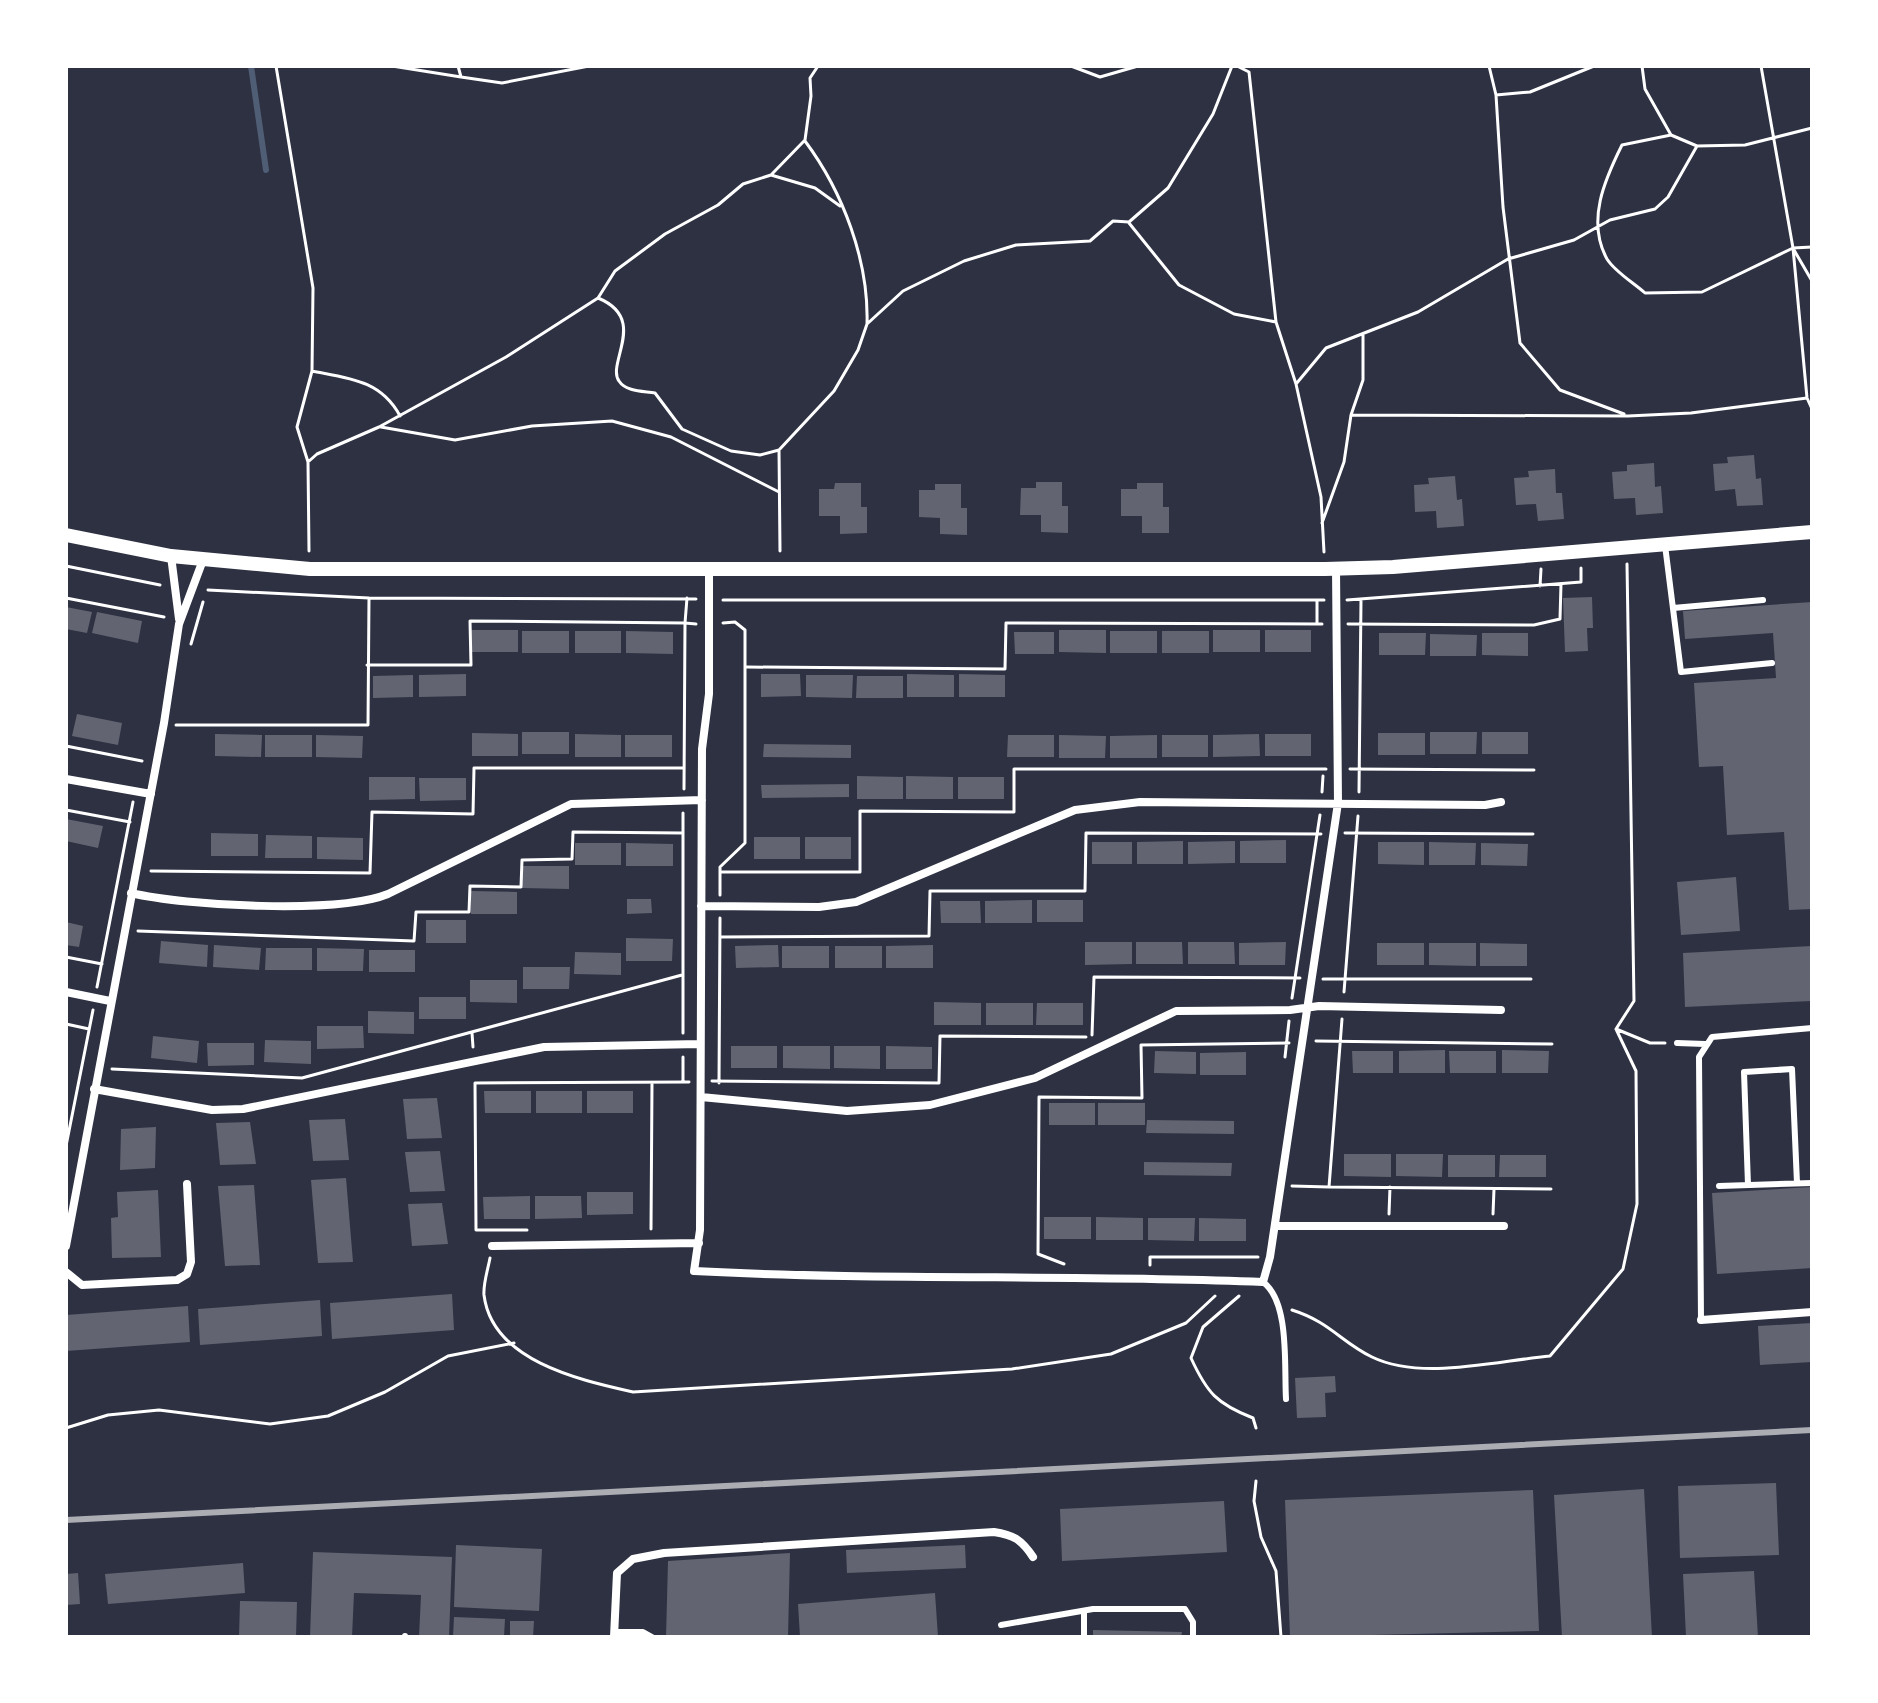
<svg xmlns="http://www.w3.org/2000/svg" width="1878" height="1703" font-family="Overpass,sans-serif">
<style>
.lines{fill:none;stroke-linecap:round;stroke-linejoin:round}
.stream{stroke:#4f5d75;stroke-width:6}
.building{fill:#626471}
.path{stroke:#fff;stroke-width:3}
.service{stroke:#fff;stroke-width:6}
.minor{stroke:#fff;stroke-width:8}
.tertiary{stroke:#fff;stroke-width:14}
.rail{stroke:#abadb3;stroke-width:6}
</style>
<rect width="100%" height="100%" fill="#2d3142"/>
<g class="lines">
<path class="stream" d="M251 66 266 170"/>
</g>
<path class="building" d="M1754 455 1756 479 1761 478 1763 505 1737 506 1735 489 1715 491 1713 464 1728 463 1727 457Z
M1654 463 1655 487 1661 486 1663 513 1636 515 1635 498 1614 499 1612 472 1627 471V465Z
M1555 469 1556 493H1562L1564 519 1538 521 1536 504 1516 505 1514 478 1529 477 1528 471Z
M1455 476 1457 500 1462 499 1464 526 1437 528 1436 511 1415 512 1414 485 1429 484 1428 478Z
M1036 482H1062V506H1068V533L1041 532V515H1020L1021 488H1036Z
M835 483H861V507H867V533L840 534V516H819V489H834Z
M1137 483H1163V507H1169V533H1142V516H1121V489H1137Z
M935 484H961V508H967V535L940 534V518L919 517V490H935Z
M1592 597 1593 628H1587L1588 651 1565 652 1563 598Z
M1812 602V909L1789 910 1784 832 1727 835 1723 766 1699 767 1694 683 1776 678 1773 633 1685 639 1683 611Z
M66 607 92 612 87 633 66 629Z
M97 612 142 621 138 643 92 633Z
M471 630H518V652H471Z
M1059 630H1106V653L1059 652Z
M1213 630H1260V652H1213Z
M1265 630H1311V652H1265Z
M522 631H569V653H522Z
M575 631H621V653H575Z
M626 631 673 632V654L626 653Z
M1110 631H1157V653H1110Z
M1162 631H1209V653H1162Z
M1014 632H1054V654H1015Z
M1379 633H1426L1425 655H1379Z
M1482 633H1528V656L1482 655Z
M1430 634 1477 635 1476 656H1430Z
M466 674V696L419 697V675Z
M761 674H800L801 696 761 697Z
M907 674 954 675V697H907Z
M959 674 1005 675V697H959Z
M413 675V697L373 698V676Z
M806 675H853L852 698 806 697Z
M857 676H903V698H856Z
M77 714 122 723 118 745 72 736Z
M522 732H569V754H522Z
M1430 732H1477L1476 754H1430Z
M1482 732H1528V754H1482Z
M472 733 518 734V756H472Z
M1378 733H1425V755H1378Z
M215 734 262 735 261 757 215 756Z
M575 734 621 735V757H575Z
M1259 734 1260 756 1213 757V735Z
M1265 734H1311V756H1265Z
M265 735H312V757H265Z
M316 735 363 736 362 758 316 757Z
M625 735H672V757H625Z
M1008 735H1054V757H1007Z
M1059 735 1106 736 1105 758H1059Z
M1157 735V758H1110V736Z
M1162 735H1208V757H1162Z
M764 744 851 745V758L763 757Z
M857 776 903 777V799H857Z
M906 776 953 777V799H906Z
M369 777H415V799L369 800Z
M958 777H1004V799H958Z
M419 778H466V800L420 801Z
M849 784V797L762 798 761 785Z
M66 819 103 826 98 848 66 841Z
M211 833 258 834V856H211Z
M266 835 312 836V858H265Z
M317 837 363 838V860L317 859Z
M754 837H800V859H754Z
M805 837H851V859H805Z
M1286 840V863H1240V841Z
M1183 841V864H1137V842Z
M1235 841V863L1188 864V842Z
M1092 842H1132V864H1092Z
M1378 842H1424V865L1378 864Z
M1429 842 1476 843 1475 865H1429Z
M575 843H621V865H575Z
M626 843 673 844V866H626Z
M1481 843 1528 844 1527 866 1481 865Z
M522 866H569V889L522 888Z
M1736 877 1740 931 1681 935 1677 882Z
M471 891 517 892V914H471Z
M627 899H651L652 913 627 914Z
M1032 900V923H985V901Z
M1037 900H1083V922H1037Z
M940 901H980L981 923H941Z
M426 920H466V943H426Z
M66 922 83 926 79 947 66 945Z
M626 938 673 939 672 961H626Z
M161 941 208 945 207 967 159 963Z
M1085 942H1132V964L1085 965Z
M1136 942H1182L1183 964H1136Z
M1188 942H1234L1235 964H1188Z
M1286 942 1285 965H1239V943Z
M1377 943H1424V965H1377Z
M1429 943H1476V966L1429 965Z
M1480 943 1527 944V966H1480Z
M214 945 261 948 259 970 213 967Z
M778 945 779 967 736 968 735 946Z
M933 945V968H886V946Z
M782 946H829V968H782Z
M835 946H882V968H835Z
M1812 946V1001L1685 1007 1683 953Z
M266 948H312V970H265Z
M317 948 364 949 363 971H317Z
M369 950H415V972H369Z
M575 952 621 953V975L574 974Z
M523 967H570L569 989H523Z
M470 980H517V1003L470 1002Z
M419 997H466V1019H419Z
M934 1002 981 1003V1025H934Z
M986 1003H1033V1025H986Z
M1037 1003H1083V1025H1036Z
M368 1011 414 1012V1034L368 1033Z
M317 1026H363L364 1048 317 1049Z
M153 1036 199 1041 197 1063 151 1058Z
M265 1040 311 1041V1064L264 1062Z
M207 1043H254V1065L208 1066Z
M731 1046H777V1068H731Z
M783 1046H830V1069L783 1068Z
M834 1046H880V1069L834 1068Z
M886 1046 932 1047V1069H886Z
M1445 1050V1073H1399V1051Z
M1502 1050 1549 1051 1548 1073H1502Z
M1155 1051 1196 1052V1074L1154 1073Z
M1352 1051H1393V1073H1353Z
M1449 1051H1496V1073H1450Z
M1246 1052V1075H1200V1053Z
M484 1091H531V1113H485Z
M536 1091H582V1113H536Z
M587 1091H633V1113H587Z
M437 1098 442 1138 407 1139 403 1099Z
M1049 1103H1095V1125H1049Z
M1098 1103H1145V1125H1098Z
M345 1119 349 1160 313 1161 309 1120Z
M1147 1120 1234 1121V1134L1146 1133Z
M250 1122 256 1164 220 1165 216 1123Z
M156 1127 155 1168 120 1170 121 1129Z
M440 1151 445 1191 410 1192 405 1152Z
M1344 1154H1391V1177L1344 1176Z
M1396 1154H1443L1442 1177 1396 1176Z
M1448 1155H1495V1177H1448Z
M1500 1155H1546V1177H1499Z
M1144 1162 1232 1163 1231 1176 1144 1175Z
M346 1178 353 1262 318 1263 311 1180Z
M254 1185 260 1265 225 1266 218 1186Z
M1812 1187V1268L1717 1274 1712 1193Z
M158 1190 161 1257 112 1258 111 1218 118 1217 117 1192Z
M587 1192H633V1214L587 1215Z
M530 1196V1219H484L483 1197Z
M535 1196H581L582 1218 535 1219Z
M442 1203 448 1244 412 1246 408 1204Z
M1044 1217H1091V1239H1044Z
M1096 1217 1143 1218V1240H1096Z
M1148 1218H1195L1194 1241 1148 1240Z
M1199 1218 1246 1219V1241H1199Z
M452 1294 454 1330 332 1339 330 1303Z
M320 1300 322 1336 200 1345 198 1309Z
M188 1306 190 1342 66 1351V1315Z
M1812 1323V1362L1760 1365 1758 1326Z
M1335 1376 1336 1392 1325 1393 1326 1417 1297 1418 1295 1378Z
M1776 1483 1779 1555 1680 1558 1678 1486Z
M1644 1489 1652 1637H1562L1554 1495Z
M1533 1490 1539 1631 1290 1637 1285 1500Z
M1224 1501 1227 1552 1062 1561 1060 1509Z
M456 1545 542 1549 539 1611 454 1607Z
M965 1545 966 1568 847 1573 846 1550Z
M313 1552 452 1557 449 1637H419L421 1595 354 1593 352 1637H310Z
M790 1553 788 1637H666L668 1561Z
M243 1563 245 1593 108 1604 105 1574Z
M1754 1571 1758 1637H1686L1683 1574Z
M78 1573 80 1604 66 1605V1574Z
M935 1593 938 1637H800L798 1604Z
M240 1601 297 1602 296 1637H239Z
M454 1617 505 1619 504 1637H453Z
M510 1621H534L533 1637H510Z
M1093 1630 1182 1632 1181 1637H1093Z"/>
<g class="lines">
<path class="path" d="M276 66 313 288 312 371 297 427 308 462 309 551
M392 66 461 77
M458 66 461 77 502 83 589 66
M1071 66 1100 77 1138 66
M1237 66 1249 72 1276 322 1296 384 1321 497 1324 552
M1489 66 1496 95 1503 207 1520 343 1560 390 1624 414
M1642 66 1645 89 1671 135
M1761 66 1793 248 1807 398 1812 409
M1496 95 1530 92 1594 66
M1812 128 1745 145 1697 146 1671 135 1622 145C1605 179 1586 221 1607 259 1615 272 1634 283 1645 293L1702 292 1793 248 1812 247
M805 141C843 192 869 261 867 324
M771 175 815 188 840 206
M1129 223 1179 285 1234 314 1276 322
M1794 250 1812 281
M598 298C649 319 606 363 619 381 626 392 644 391 655 393L682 429 731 451 760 455 779 450
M312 371C348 378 381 380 400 416
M1296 384 1326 348 1418 312 1508 259 1574 240 1610 220 1655 209 1668 197 1697 146
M1351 415 1363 380V335
M381 427 455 440 532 426 612 421 671 437 779 492
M308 462 317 454 379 427 506 357 598 298 615 271 665 234 718 205 743 184 771 175 805 140 811 96 810 78 818 66
M1322 523 1344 462 1351 415 1628 416 1691 413 1807 398
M780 551 779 450 834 391 858 350 867 324 903 291 964 261 1016 245 1090 241 1113 221 1129 222 1168 188 1213 114 1232 66
M66 566 160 585
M1540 586 1541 569
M208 590 369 598 696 599
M66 598 164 617
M723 600H1324
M1317 600V624H1322
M1347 600 1581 582V568
M1348 624 1534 625 1560 619 1561 584
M191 644 203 602
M367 665H471L470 621 685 623 687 598
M747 667 1005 669 1006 623 1317 624
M176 725H368L369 598
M66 746 142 761
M1350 769 1534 770
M684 789 685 623 696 624
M1322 792 1323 776
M1359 792 1361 600
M66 810 130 822
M683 813V1033
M1345 833 1533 834
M151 871 370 873 372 812 473 814 474 768H684
M721 872H860V811L1014 812V769H1326
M720 895V867L745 843V630L735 622 723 623
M138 931 414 941 416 912H469L470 886 521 887 522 860 572 859 573 832 682 833
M720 937 929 936 930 891H1085L1086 833 1321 834
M66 957 102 964
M1323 979H1531
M97 987 133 802
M1344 992 1358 816
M1292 998 1320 815
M66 1024 89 1029
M1616 1029 1650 1043H1665
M472 1033 473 1047
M1092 1035 1094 977 1300 978
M1316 1041 1552 1044
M1285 1057 1289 1021
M112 1069 302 1078 682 975
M683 1081V1057
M712 1081 939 1083 940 1036 1086 1037
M719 1083 720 918
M66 1146 93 1010
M1292 1186 1329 1187 1342 1019
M1329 1187 1551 1189
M1389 1214 1390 1187
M1493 1214 1494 1189
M651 1229 652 1083
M527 1230H476L475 1083 689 1082
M490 1258C488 1269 483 1284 484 1295 492 1361 580 1380 633 1392L1012 1369 1111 1354 1186 1323 1215 1296
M1064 1264 1038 1254 1039 1097 1142 1098 1141 1045 1289 1043
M1150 1265V1257H1258
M1239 1296 1203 1327 1191 1358C1207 1393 1217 1404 1253 1418L1256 1428
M1292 1310C1330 1322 1341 1342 1372 1357 1421 1381 1496 1361 1550 1356L1623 1269 1637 1204 1636 1071 1616 1029 1634 1001 1627 564
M66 1428 108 1415 159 1410 270 1424 328 1416 385 1392 448 1356 514 1343
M1256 1481 1254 1501 1261 1537 1276 1571 1281 1637"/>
<path class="service" d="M1665 545 1681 672 1772 663
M1673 608 1763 600
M1677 1043 1705 1044
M1748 1185 1744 1072 1792 1069 1797 1183
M1719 1186 1812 1183
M1263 1282C1290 1302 1284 1366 1286 1399
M1701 1320 1699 1057 1712 1037 1812 1028
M1001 1625 1093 1609H1185L1193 1622V1637
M614 1632H643L652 1637
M405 1636V1637
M1084 1637V1611"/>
<path class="minor" d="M171 556 179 619
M709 569V694L702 749 700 1230 694 1271C883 1281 1073 1274 1263 1282L1270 1257 1338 803 1336 568
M66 779 151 794
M131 893C185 906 339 914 388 894L571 804 702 800
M701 906 819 907 856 902 1075 810 1140 802 1485 805 1501 802
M66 992 110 1001
M94 1089 212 1110 243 1109 544 1047 700 1044
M701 1097 847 1111 930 1105 1035 1078 1176 1011 1290 1010 1319 1006 1501 1010
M1275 1226H1504
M66 1246 164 723 179 624 203 560
M492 1246 699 1243
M66 1272 82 1285 177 1280 187 1274 191 1262 187 1184
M1701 1320 1812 1312
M614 1637 617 1573 633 1559 664 1553 994 1532C1014 1535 1022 1540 1033 1557"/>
<path class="tertiary" d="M66 535 171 556 310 569H1325L1393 567 1812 532"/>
<path class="rail" d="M66 1520 1812 1430"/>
</g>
<rect width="1878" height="1703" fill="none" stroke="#ffffff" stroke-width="136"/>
</svg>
